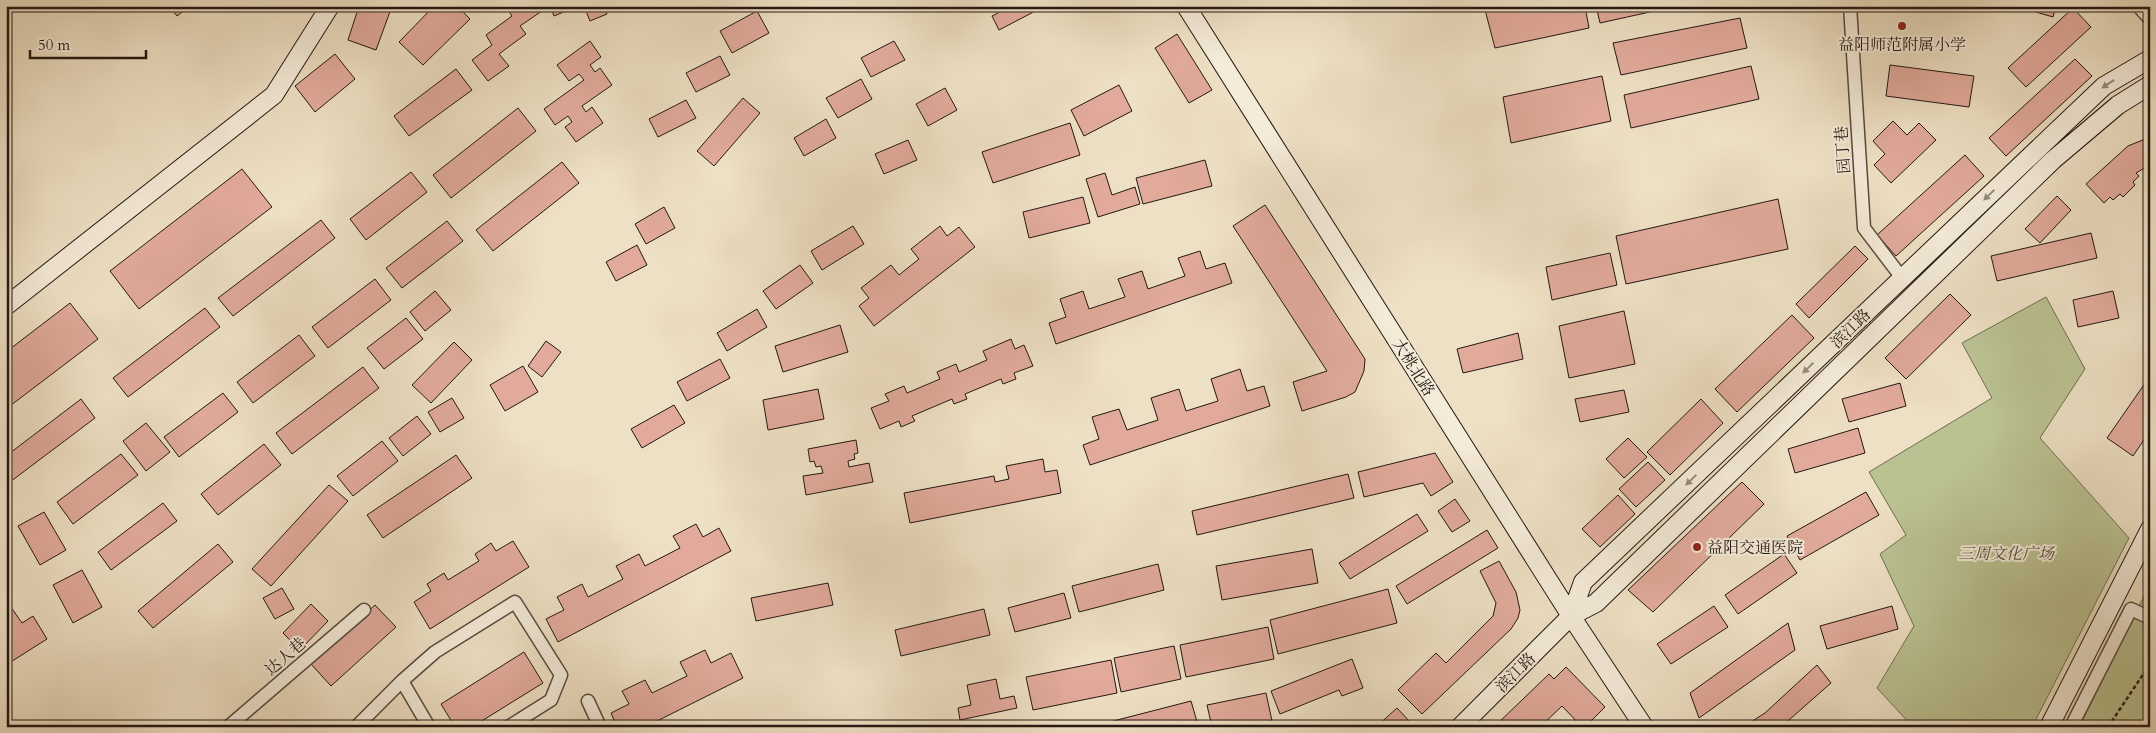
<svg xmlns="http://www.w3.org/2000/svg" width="2156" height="733" font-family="Cardo,'Noto Serif SC',serif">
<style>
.green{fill:#bbc292;stroke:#706d53}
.building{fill:#e1aa9b;stroke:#241814}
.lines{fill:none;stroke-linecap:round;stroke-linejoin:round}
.street-casing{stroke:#564a40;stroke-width:15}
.secondary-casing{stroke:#241814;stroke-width:20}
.path{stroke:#241814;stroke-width:2.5;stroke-dasharray:4 2.5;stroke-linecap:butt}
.street{stroke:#f4ebd9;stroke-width:12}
.secondary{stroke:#f4ebd9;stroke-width:18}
.oneway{fill:#968c80}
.poi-dot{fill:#8f2418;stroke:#f4ebd9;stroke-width:2}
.labels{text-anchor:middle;stroke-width:4;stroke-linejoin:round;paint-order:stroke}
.poi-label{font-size:16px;fill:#241814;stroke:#f4ebd9}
.street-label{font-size:16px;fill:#241814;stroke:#f4ebd9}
.park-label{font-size:16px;font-style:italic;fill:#514b3a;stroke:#f4ebd9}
</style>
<rect width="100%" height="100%" fill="#eee0c4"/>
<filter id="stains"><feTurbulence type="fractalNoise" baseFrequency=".004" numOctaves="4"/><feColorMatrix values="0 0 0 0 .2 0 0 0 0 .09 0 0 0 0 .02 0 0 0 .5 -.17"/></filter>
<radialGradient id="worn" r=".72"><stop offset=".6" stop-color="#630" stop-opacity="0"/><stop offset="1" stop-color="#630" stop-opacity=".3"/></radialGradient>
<path class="green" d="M2046 297 2085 369 2040 438 2129 538 2032 727H1913L1877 688 1914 626 1880 554 1906 535 1869 472 1992 398 1962 343Z
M2150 584V727H2079Z"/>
<path class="building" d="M169 6H190L177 16Z
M359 6H392L376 50 348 40Z
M434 6H457L470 19 423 65 399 42Z
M508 6H538L542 11 520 26 526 34 499 54 509 66 488 81 472 60 492 45 486 35 512 16 506 7Z
M550 6H578L554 16Z
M584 6H604L607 14 590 21Z
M1011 6H1045L999 30 992 16Z
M1484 6H1585L1589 28 1495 48Z
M1596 6H1677L1600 23Z
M2023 6H2056L2053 17 2022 8Z
M2073 8 2091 27 2026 87 2008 68Z
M757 11 769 33 732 53 720 31Z
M1740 18 1747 48 1621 75 1613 43Z
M1177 34 1212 90 1189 103 1155 48Z
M590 41 601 57 590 65 595 72 600 68 612 85 582 106 586 112 592 107 603 123 576 142 565 127 572 122 568 116 555 125 544 109 584 80 579 74 569 81 557 65Z
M894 41 905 60 871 77 861 58Z
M335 54 355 79 315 112 295 86Z
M720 56 730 75 696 92 686 73Z
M2075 59 2092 76 2006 156 1989 138Z
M1890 65 1974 76 1969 107 1886 96Z
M1751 66 1759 99 1631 128 1624 95Z
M456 69 472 90 409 136 394 116Z
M1602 76 1611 121 1511 143 1503 97Z
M861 79 872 99 838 118 826 98Z
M1119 85 1132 111 1084 136 1071 110Z
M945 88 957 110 928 126 916 104Z
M743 98 760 113 714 166 697 151Z
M686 100 696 118 658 137 649 119Z
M518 108 536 131 451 198 433 175Z
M826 119 836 138 804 156 794 138Z
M1893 121 1907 135 1919 123 1936 140 1891 183 1874 165 1885 154 1873 141Z
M1070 123 1080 155 993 183 982 152Z
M2150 137V169L2148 166 2136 173 2139 176 2133 182 2135 185 2123 197 2120 194 2113 200 2110 197 2104 203 2086 184 2128 146Z
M908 140 917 160 884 174 875 154Z
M1965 155 1984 176 1896 256 1877 235Z
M1205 160 1212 186 1143 204 1136 178Z
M562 162 579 183 493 251 476 230Z
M242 169 272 207 139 309 110 271Z
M411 172 427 192 366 240 350 219Z
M1105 173 1112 195 1135 187 1140 204 1098 217 1086 179Z
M2057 196 2071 210 2040 243 2025 229Z
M1083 197 1090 223 1029 238 1023 212Z
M1778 199 1788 249 1626 284 1616 236Z
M1265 205 1365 359 1364 371 1355 392 1346 397 1302 411 1293 382 1327 371 1233 226Z
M664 207 675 228 646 244 635 224Z
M321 220 335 238 233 316 218 298Z
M447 221 463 241 402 288 386 268Z
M853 226 864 244 822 270 811 251Z
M940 226 947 236 959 227 975 247 874 326 859 306 869 298 861 288 891 265 899 275 919 259 911 249Z
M2091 233 2097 258 1997 281 1991 256Z
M637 245 647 265 616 281 606 262Z
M1855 246 1868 259 1809 318 1796 304Z
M1200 251 1206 269 1225 263 1232 283 1056 344 1049 323 1066 317 1060 299 1083 291 1089 309 1125 297 1118 279 1142 271 1148 289 1185 276 1178 258Z
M1610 253 1617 285 1552 300 1546 267Z
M800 265 813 283 776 309 763 291Z
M375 279 391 300 328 348 312 327Z
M435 291 451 310 425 331 410 312Z
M2113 291 2119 318 2078 327 2073 300Z
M1950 294 1971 315 1906 379 1885 358Z
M70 303 98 339 6 409V352Z
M205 308 220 327 128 397 113 378Z
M757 309 767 327 727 351 717 333Z
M1624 311 1635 364 1569 378 1559 326Z
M1792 315 1814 338 1737 412 1715 389Z
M406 318 423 339 384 369 367 348Z
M840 325 848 352 783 372 775 346Z
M1518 333 1523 359 1463 373 1457 349Z
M299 335 315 356 253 403 237 382Z
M1011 339 1015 349 1024 345 1033 366 1014 373 1016 379 1003 384 1001 379 965 394 967 399 954 404 952 399 912 416 915 421 901 427 899 421 880 429 871 408 889 401 885 394 904 386 907 393 940 379 937 372 956 364 959 372 987 360 983 351Z
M546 341 561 352 542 377 528 366Z
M454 342 472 360 431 403 412 385Z
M720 359 730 378 687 401 677 382Z
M523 366 538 392 505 411 490 385Z
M363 367 379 388 292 454 276 433Z
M1240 369 1247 391 1264 386 1270 406 1090 465 1083 445 1099 439 1092 417 1119 409 1127 430 1158 420 1151 398 1179 389 1186 411 1218 401 1211 379Z
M2150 376V431L2133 456 2107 438Z
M1900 383 1906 406 1849 422 1842 399Z
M818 389 824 419 768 430 763 400Z
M1624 390 1629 412 1580 422 1575 399Z
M223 393 238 412 179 457 164 437Z
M452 398 464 418 440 432 428 412Z
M81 399 95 418 6 485V456Z
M1701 399 1723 423 1670 475 1647 452Z
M674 405 685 423 642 448 631 429Z
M417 416 431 434 403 456 389 438Z
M146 423 170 452 146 471 123 441Z
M1858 428 1865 453 1795 473 1788 449Z
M1628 438 1647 457 1624 478 1606 459Z
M856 440 858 453 854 454 855 459 848 461 849 467 869 463 873 482 806 495 803 476 823 473 821 466 816 467 814 461 810 462 808 449Z
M382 441 398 461 353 496 337 476Z
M264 444 281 465 218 515 201 494Z
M1435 453 1453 482 1431 496 1423 483 1364 497 1358 472Z
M121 454 138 475 73 524 57 502Z
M456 455 472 478 383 538 367 515Z
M1043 459 1045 472 1057 470 1061 493 910 523 904 493 994 476 995 482 1009 479 1006 466Z
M1648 462 1665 480 1636 507 1619 489Z
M1348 474 1354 498 1197 535 1192 511Z
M1742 482 1764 504 1653 612 1628 590Z
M329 485 348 501 271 586 252 569Z
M1866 492 1879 515 1800 560 1787 536Z
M1618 495 1635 514 1600 547 1582 529Z
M1455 499 1470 521 1452 532 1438 511Z
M163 503 177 521 111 570 98 552Z
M44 512 66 550 40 565 18 526Z
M1417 514 1428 531 1350 579 1339 563Z
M696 524 703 537 719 528 731 551 558 642 546 619 564 610 557 597 582 584 588 597 623 579 616 566 639 554 645 566 680 548 673 536Z
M1487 530 1498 548 1407 604 1396 586Z
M513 541 529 567 430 629 414 602 431 591 427 584 444 573 448 580 479 561 475 554 491 543 496 551Z
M218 544 233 562 153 628 138 611Z
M1312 549 1318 583 1222 600 1216 566Z
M1784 554 1797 573 1738 614 1725 595Z
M1499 561 1516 592 1520 610 1518 618 1511 629 1422 714 1398 690 1436 653 1446 663 1493 616 1496 603 1480 571Z
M1158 564 1164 590 1079 612 1072 586Z
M82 570 102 607 73 623 53 585Z
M828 583 833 605 756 621 751 598Z
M282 588 294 609 275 619 263 598Z
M1388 589 1397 623 1278 654 1270 620Z
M1064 593 1071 618 1015 632 1008 608Z
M6 600 22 623 33 616 47 639 6 665Z
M311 604 328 621 300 650 283 633Z
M375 605 396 627 331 686 311 664Z
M1714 606 1728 627 1671 664 1657 644Z
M1892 606 1898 629 1827 649 1820 626Z
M984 609 990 635 901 656 895 630Z
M1788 623 1795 650 1699 718 1690 693Z
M1268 627 1274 659 1186 677 1180 645Z
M1174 646 1181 679 1121 692 1114 658Z
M705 650 711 663 731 653 743 678 645 727H617L611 713 629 704 622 691 645 680 652 693 687 676 680 662Z
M524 652 543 683 472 727H455L441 704Z
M1352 659 1363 688 1342 696 1339 690 1280 714 1271 691Z
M1111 660 1117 693 1033 710 1026 677Z
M1817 665 1831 683 1781 727H1743L1765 713Z
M1566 667 1605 707 1585 727H1582L1562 706 1540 727H1494L1549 674 1554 679Z
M996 679 1000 699 1014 696 1017 708 960 720 958 708 971 705 967 685Z
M1266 693 1272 721 1244 727H1212L1207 705Z
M1191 701 1198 725 1193 727H1090Z
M1397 708 1411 723 1407 727H1376Z"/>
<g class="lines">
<defs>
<path id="street" d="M1850 6 1864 228 1902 278
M402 681 435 652 515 602 561 675 551 700 508 727
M588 701 600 727
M228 727 364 610
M356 727 402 681 429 727
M2071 727 2131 609 2150 618"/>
<path id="secondary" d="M1186 6 1571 616 1644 727
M2142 6 2150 15
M2150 59 2104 86 1583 582 1571 616 1596 603 2053 160 2118 105 2150 85
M6 306 274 95 330 6
M1460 727 1571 616
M2049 727 2150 529"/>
</defs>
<use href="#street" class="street-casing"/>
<use href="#secondary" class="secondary-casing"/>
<path class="path" d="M2108 727 2150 664"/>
<use href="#street" class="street"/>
<use href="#secondary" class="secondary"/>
</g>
<defs><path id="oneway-solid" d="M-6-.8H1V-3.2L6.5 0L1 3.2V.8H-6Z" transform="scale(1.25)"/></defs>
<g class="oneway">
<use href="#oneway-solid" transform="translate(2108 84) rotate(146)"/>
<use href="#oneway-solid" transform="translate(1989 195) rotate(136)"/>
<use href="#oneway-solid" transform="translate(1808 368) rotate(136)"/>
<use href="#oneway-solid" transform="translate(1691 480) rotate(136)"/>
</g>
<g class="poi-dot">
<circle cx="1902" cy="26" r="5"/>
<circle cx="1697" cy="547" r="5"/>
</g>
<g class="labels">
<g class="poi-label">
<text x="1902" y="50">益阳师范附属小学</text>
<text x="1707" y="553" text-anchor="start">益阳交通医院</text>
</g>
<g class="street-label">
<text transform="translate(1842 150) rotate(-94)" y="6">园丁巷</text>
<text transform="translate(1850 328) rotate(-44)" y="6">滨江路</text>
<text transform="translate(1414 367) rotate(58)" y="6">大桃北路</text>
<text transform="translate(285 656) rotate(-41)" y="6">达人巷</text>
<text transform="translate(1515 672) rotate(-45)" y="6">滨江路</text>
</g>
<g class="park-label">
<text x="2006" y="559">三周文化广场</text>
</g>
</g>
<rect width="2156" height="733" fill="none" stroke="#eee0c4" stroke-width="25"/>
<rect x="8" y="8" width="2141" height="718" fill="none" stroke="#241814" stroke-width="2.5"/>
<rect x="12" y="12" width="2131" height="708" fill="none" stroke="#241814"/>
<path d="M30 50v8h116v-8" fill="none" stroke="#241814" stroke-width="2.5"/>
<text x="38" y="50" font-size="15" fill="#241814" stroke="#f4ebd9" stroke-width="4" paint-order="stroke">50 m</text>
<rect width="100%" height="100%" filter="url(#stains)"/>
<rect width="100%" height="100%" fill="url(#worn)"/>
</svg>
